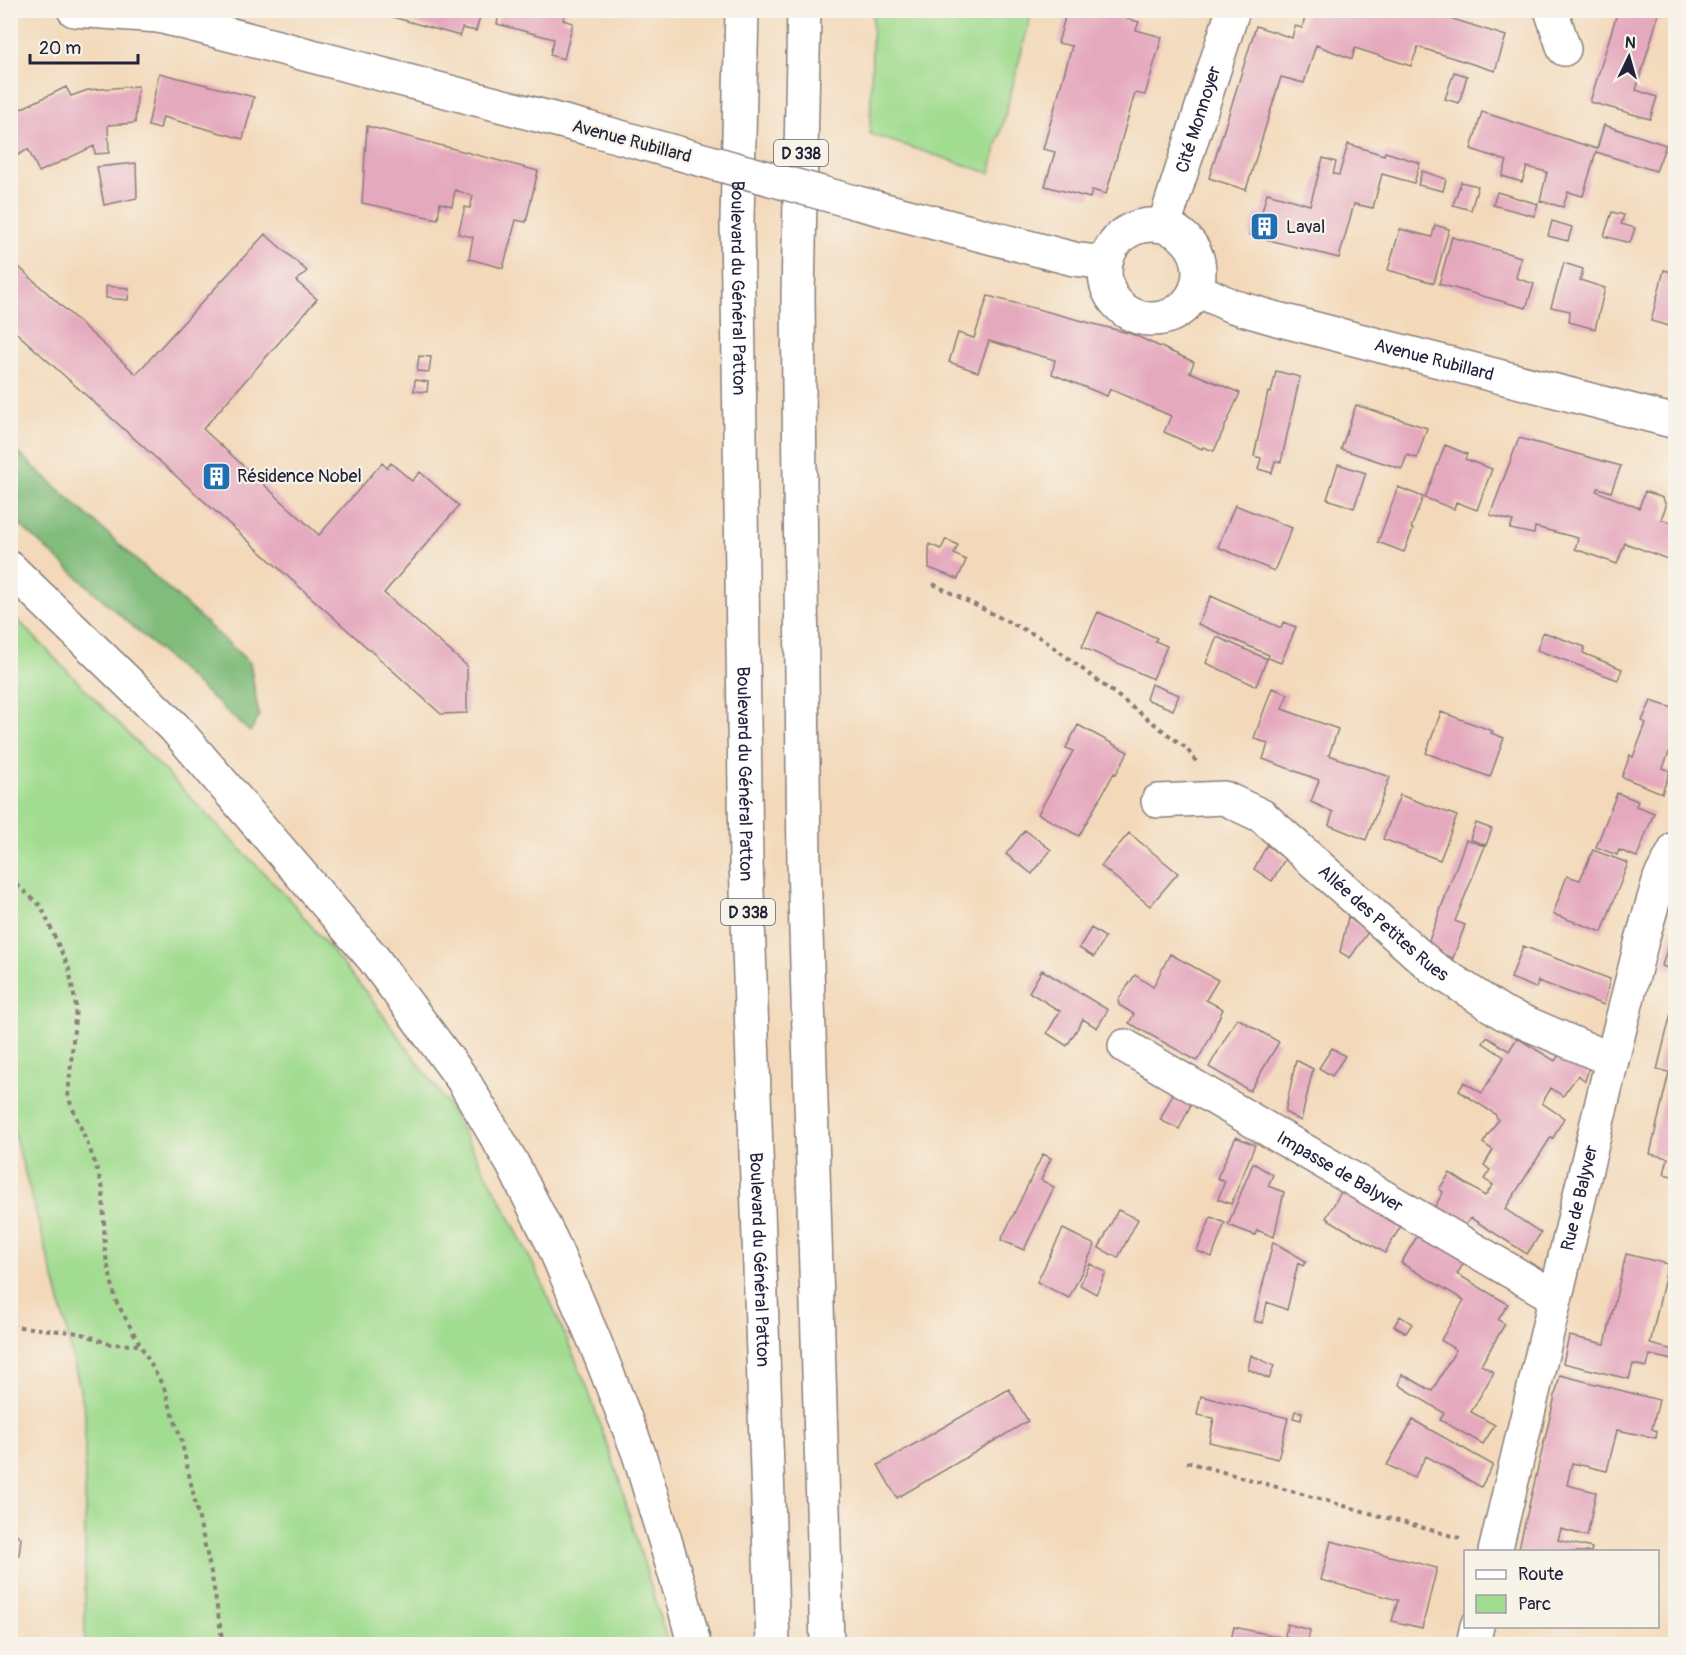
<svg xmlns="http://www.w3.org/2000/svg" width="1686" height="1655" font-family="Pangolin,sans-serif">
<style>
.green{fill:#a1dc90;stroke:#627f66;stroke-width:1.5}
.forest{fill:#80bc7a;stroke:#516f5a;stroke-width:1.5}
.building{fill:#e5a9be}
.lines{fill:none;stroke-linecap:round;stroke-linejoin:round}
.minor-casing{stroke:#8a7e7a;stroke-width:36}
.major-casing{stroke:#8a7e7a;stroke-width:36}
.highway-casing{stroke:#8a7e7a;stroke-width:36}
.path{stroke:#8a7e7a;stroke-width:4;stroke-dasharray:4.5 4.5;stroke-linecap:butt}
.minor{stroke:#fff;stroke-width:33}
.major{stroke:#fff;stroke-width:33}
.highway{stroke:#fff;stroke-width:33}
.major-bridge-casing{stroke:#8a7e7a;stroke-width:36;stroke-linecap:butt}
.major-bridge{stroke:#fff;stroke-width:33}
.labels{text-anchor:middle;stroke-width:4.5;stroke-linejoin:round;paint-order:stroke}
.shield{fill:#f7f3e8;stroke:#62616f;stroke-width:1.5}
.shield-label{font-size:16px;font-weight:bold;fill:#22223b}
.street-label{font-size:18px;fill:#22223b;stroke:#f7f3e8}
.poi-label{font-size:18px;fill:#22223b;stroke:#f7f3e8;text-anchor:start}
</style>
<rect width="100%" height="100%" fill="#f7f3e8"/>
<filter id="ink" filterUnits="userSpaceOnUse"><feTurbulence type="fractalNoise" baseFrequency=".0167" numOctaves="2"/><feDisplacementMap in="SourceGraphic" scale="12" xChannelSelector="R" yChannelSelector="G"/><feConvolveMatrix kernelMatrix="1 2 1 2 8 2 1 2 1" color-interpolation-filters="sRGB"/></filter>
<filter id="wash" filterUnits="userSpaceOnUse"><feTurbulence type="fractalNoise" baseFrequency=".008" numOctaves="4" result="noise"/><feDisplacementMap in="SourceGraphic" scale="24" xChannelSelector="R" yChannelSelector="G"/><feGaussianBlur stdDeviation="1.35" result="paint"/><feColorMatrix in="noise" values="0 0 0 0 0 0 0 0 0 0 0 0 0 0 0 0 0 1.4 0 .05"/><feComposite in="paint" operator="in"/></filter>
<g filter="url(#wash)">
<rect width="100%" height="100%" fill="#f3d9ba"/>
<path class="green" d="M873 11H1032L990 173 870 134Z
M10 612 289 899 369 996 443 1097 494 1187 540 1278 586 1384 617 1473 668 1644H85V1412L59 1297 11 1122Z"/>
<path class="forest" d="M11 446 250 663 259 716 250 732 11 517Z"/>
<g id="blocks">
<path class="building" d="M368 10H482L476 31 462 28 460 36Z
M500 10H566L563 20 573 23 564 59 550 55 554 39 497 24Z
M1067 10 1095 18 1099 10 1139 22 1136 30 1162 37 1145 95 1135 93 1106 194 1092 190 1090 198 1045 186 1055 152 1043 149 1072 46 1058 43Z
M1297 10H1425L1506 36 1495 71 1418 47 1411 66 1355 48 1352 59 1316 45 1304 83 1281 77 1246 190 1209 178 1256 26 1292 38 1295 26 1302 28 1306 14Z
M1618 10H1660L1636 90 1657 97 1650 119 1590 102Z
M1454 72 1467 76 1459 103 1445 99Z
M159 73 254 97 243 139 163 117 160 129 148 126Z
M138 86 135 123 108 125 109 153 95 154 94 146 39 172 28 149 10 160V114L66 87 71 96 88 90Z
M1482 112 1597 149 1604 125 1666 145 1656 171 1596 152 1583 196 1568 192 1563 207 1540 201 1547 172 1527 167 1522 182 1502 176 1507 161 1471 149Z
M367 126 538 171 526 222 516 220 503 268 469 259 473 237 458 234 465 207 470 208 473 196 455 190 452 206 440 203 438 219 362 203Z
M1348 144 1384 155 1385 152 1420 163 1414 183 1382 174 1373 208 1354 204 1339 258 1249 235 1255 213 1261 215 1267 193 1310 205 1323 158 1336 162 1333 174 1339 175Z
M136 163 137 198 104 205 97 167Z
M1422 171 1446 179 1443 191 1418 185Z
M1461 182 1478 186 1471 210 1453 205Z
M1497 192 1538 204 1534 216 1493 205Z
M1612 212 1624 215 1621 224 1635 228 1630 243 1604 236Z
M1552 221 1572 227 1568 241 1548 236Z
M1435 225 1449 229 1434 283 1388 270 1400 229 1432 237Z
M265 234 307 271 296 281 317 299 203 429 319 535 382 463 387 468 391 463 412 481 420 472 459 506 384 593 467 666V713L441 714 10 327V259L136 374Z
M1452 237 1521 257 1516 278 1534 284 1526 308 1439 284Z
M1564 263 1583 269 1580 280 1605 288 1595 329 1569 322 1570 311 1551 307Z
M1664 270 1676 273V328L1651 321Z
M106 286 129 288 128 300 106 298Z
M988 296 1132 334 1194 362 1190 372 1240 393 1214 451 1203 447 1202 449 1164 432 1171 416 1110 389 1107 396 1052 374 1055 360 989 341 978 372 949 362 958 333 974 338Z
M419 356 431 357 429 372 417 371Z
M1276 371 1300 377 1281 462 1275 461 1272 473 1258 469 1261 458 1254 456 1268 392 1271 393Z
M415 380 428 382 427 392 414 391Z
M1356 405 1427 428 1417 458 1407 455 1402 469 1341 449Z
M1519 438 1621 466 1611 492 1598 488 1596 491 1639 508 1645 491 1663 498 1666 506 1661 519 1676 524 1675 562 1625 543 1617 564 1575 549 1578 538 1535 527 1534 534 1510 529 1513 521 1490 515Z
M1445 445 1467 454 1465 459 1492 469 1477 510 1456 502 1454 509 1425 498Z
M1338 464 1366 473 1354 508 1327 499Z
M1398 487 1423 497 1411 528 1413 529 1404 552 1378 542Z
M1235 505 1292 528 1274 571 1218 547Z
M946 539 958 545 954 554 966 560 958 579 929 568V544L941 549Z
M1211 596 1281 628 1283 622 1296 627 1281 663 1268 658 1269 655 1198 624Z
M1098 612 1157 638 1155 641 1167 646 1153 679 1082 647Z
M1543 632 1585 647 1583 653 1622 669 1618 680 1537 650Z
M1217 637 1267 659 1256 686 1206 663Z
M1151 684 1179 695 1173 710 1146 699Z
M1272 688 1288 694 1282 709 1338 729 1329 755 1390 777 1366 840 1329 825 1333 812 1311 802 1319 780 1263 759 1268 744 1254 738Z
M1651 701 1676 709V734L1663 768 1670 771 1662 793 1622 777 1630 755 1633 757 1646 723 1642 721Z
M1441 712 1493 731 1491 733 1504 738 1490 777 1426 753Z
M1078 725 1128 752 1116 774 1114 773 1079 836 1038 814 1073 751 1066 748Z
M1617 793 1638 801 1636 806 1654 813 1637 857 1619 850 1617 855 1596 847Z
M1400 795 1457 816 1440 860 1383 839Z
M1476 823 1492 829 1486 845 1470 839Z
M1025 830 1051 850 1032 874 1006 854Z
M1129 833 1178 873 1150 906 1101 866Z
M1466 840 1485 846 1455 921 1465 925 1453 958 1426 949Z
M1267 845 1285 859 1272 881 1254 869Z
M1593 850 1628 863 1602 932 1553 914 1567 876 1580 880Z
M1348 917 1368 932 1350 958 1340 952Z
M1675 921H1676V971L1662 966Z
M1091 928 1105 937 1094 957 1079 948Z
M1523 946 1610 979 1604 1005 1538 981 1536 988 1511 978Z
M1170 954 1218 980 1206 1000 1223 1009 1210 1038 1197 1061 1129 1023 1134 1014 1119 1005 1118 1000 1135 975 1153 987Z
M1042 970 1108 1010 1097 1028 1083 1019 1067 1046 1047 1033 1060 1011 1029 992Z
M1675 997H1676V1177L1664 1174 1668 1158 1650 1154 1669 1072 1657 1070Z
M1237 1018 1279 1042 1250 1091 1209 1067Z
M1487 1037 1509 1051 1517 1038 1555 1061 1561 1052 1590 1064 1585 1081 1578 1075 1563 1096 1551 1088 1542 1103 1564 1118 1553 1138 1551 1137 1505 1209 1541 1233 1527 1254 1471 1218 1463 1228 1433 1210 1443 1192 1439 1189 1450 1173 1485 1196 1493 1185 1484 1179 1490 1170 1484 1165 1493 1150 1483 1143 1498 1120 1495 1114 1459 1091 1464 1082 1482 1093 1504 1057 1483 1043Z
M1332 1048 1345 1056 1332 1076 1319 1068Z
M1296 1060 1313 1069 1301 1121 1285 1112Z
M1177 1086 1195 1096 1179 1129 1160 1120Z
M1236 1137 1255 1145 1231 1204 1218 1199 1225 1181 1217 1178Z
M1043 1154 1051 1158 1041 1180 1054 1187 1024 1250 1001 1240Z
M1253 1163 1273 1175 1268 1186 1284 1192 1274 1237 1257 1230 1255 1235 1228 1225Z
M1345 1185 1402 1224 1385 1253 1326 1218Z
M1118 1210 1138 1219 1118 1258 1099 1248Z
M1211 1217 1225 1223 1212 1257 1197 1251Z
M1063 1229 1095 1245 1069 1298 1037 1282Z
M1421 1230 1467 1258 1457 1274 1508 1304 1498 1320 1505 1324 1481 1365 1494 1372 1471 1412 1495 1425 1483 1444 1440 1420 1444 1413 1399 1385 1402 1374 1432 1391 1456 1350 1441 1340 1464 1300 1401 1263Z
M1273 1242 1306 1261 1303 1266 1298 1263 1287 1310 1267 1302 1263 1323 1254 1321Z
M1626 1254 1668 1264 1650 1344 1674 1350 1672 1360 1650 1355 1647 1367 1633 1364 1629 1379 1563 1363 1569 1336 1605 1344Z
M1090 1264 1106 1272 1096 1294 1080 1285Z
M1400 1316 1412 1324 1406 1333 1394 1326Z
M1251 1355 1274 1366 1269 1379 1248 1369Z
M1560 1375 1659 1400 1652 1429 1657 1431 1656 1438 1617 1430 1607 1471 1572 1463 1567 1485 1596 1492 1587 1536 1561 1529 1558 1540 1592 1548 1591 1552H1518Z
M1009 1389 1028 1421 897 1498 878 1465Z
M1201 1396 1288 1418 1278 1459 1209 1442 1214 1418 1197 1415Z
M1295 1411 1302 1412 1301 1420 1293 1418Z
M1413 1420 1493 1465 1481 1487 1426 1456 1414 1478 1387 1465Z
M10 1529 21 1538 19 1555 10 1557Z
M1331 1541 1437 1568 1422 1628 1392 1621 1398 1600 1321 1580Z
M1287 1624 1310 1630 1308 1641 1285 1636Z
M1234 1627 1304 1642V1644H1230Z"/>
</g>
</g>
<g filter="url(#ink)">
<use href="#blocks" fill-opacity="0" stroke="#8a7e7a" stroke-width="1.5"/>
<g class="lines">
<defs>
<g id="minor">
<path d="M1551 10 1564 49"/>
<path id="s1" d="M1164 226 1233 10"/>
<path id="s2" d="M1158 801 1224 798 1262 816 1432 967 1503 1013 1612 1060"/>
<path id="s3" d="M1125 1046 1555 1297"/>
<path id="s4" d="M1495 1552 1612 1060 1642 940 1660 878 1676 848"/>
<path d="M1473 1644 1477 1626"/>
</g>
<g id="major">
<path d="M74 10 159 16"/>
<path d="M148 10 159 16 591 129"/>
<path d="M854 202 1074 259 1105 263"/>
<circle cx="1152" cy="272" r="47"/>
<path id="s5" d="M1196 289 1232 306 1277 319 1676 422"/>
</g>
<g id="highway">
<path id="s6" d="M742 10 737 220 746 861 773 1644"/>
<path d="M804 10 798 295 804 863 827 1644"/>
<path d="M10 568 174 727 373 958 463 1080 512 1163 552 1242 595 1342 639 1454 682 1597 694 1644"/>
</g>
</defs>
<use href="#minor" class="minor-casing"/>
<use href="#major" class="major-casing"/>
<use href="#highway" class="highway-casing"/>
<path class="path" d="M933 584 1043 639 1186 748 1198 764
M10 879 41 906 69 969 76 1007 68 1097 93 1157 103 1189 105 1253 116 1301 164 1388 181 1439 212 1577 223 1644
M10 1326 80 1333 110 1344 138 1345
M1187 1462 1463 1539"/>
<use href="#minor" class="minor"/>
<use href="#major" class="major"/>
<use href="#highway" class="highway"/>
<defs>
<path id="major-bridge" d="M591 129 854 202"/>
</defs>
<use href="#major-bridge" class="major-bridge-casing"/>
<use href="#major-bridge" class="major-bridge"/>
</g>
</g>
<defs>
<symbol id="building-square" viewBox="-11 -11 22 22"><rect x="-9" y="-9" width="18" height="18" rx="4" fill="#1f6fb2" stroke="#f7f3e8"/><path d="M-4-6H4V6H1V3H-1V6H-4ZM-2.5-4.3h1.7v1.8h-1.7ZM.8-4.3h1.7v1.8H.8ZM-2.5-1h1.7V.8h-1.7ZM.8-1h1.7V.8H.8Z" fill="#fff"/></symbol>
</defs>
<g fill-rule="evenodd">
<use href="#building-square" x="1248" y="210" width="33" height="33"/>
<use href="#building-square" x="200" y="460" width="33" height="33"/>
</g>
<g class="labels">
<g class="shield">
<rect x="774" y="140" width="54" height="26" rx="4.5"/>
<rect x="721" y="899" width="54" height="26" rx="4.5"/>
</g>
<g class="shield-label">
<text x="801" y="159">D 338</text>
<text x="748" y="918">D 338</text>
</g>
<g class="street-label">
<text dy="6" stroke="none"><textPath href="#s1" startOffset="112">Cité Monnoyer</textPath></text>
<text transform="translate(632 141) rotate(15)" y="6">Avenue Rubillard</text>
<text dy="6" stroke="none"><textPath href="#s6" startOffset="278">Boulevard du Général Patton</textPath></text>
<text dy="6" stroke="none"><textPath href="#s5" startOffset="249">Avenue Rubillard</textPath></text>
<text dy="6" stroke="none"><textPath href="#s6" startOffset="764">Boulevard du Général Patton</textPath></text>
<text dy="6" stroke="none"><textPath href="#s2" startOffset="270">Allée des Petites Rues</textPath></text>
<text dy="6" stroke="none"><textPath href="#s3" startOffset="249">Impasse de Balyver</textPath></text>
<text dy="6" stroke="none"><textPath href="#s4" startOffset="364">Rue de Balyver</textPath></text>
<text dy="6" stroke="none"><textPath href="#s6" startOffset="1250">Boulevard du Général Patton</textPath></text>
</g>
<g class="poi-label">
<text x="1286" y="233">Laval</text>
<text x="237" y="482">Résidence Nobel</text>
</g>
</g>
<rect width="1686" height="1655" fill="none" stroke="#f7f3e8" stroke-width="36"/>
<rect x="1464" y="1550" width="195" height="78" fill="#f7f3e8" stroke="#a29fa3" stroke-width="1.5"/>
<rect x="1476" y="1570" width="30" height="9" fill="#ffffff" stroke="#a29fa3" stroke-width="1.5"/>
<text x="1518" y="1580" font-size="18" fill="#22223b">Route</text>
<rect x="1476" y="1595" width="30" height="18" fill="#a1dc90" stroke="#a29fa3" stroke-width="1.5"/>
<text x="1518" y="1610" font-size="18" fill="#22223b">Parc</text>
<g transform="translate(1629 57) rotate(5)" stroke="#f7f3e8" stroke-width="4.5" paint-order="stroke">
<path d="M0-4.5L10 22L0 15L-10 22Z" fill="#22223b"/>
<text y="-9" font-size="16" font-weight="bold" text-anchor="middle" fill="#22223b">N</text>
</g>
<path d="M30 54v9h108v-9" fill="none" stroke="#22223b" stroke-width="3"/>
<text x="39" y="54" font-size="18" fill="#22223b" stroke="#f7f3e8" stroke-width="4.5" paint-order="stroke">20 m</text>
</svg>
